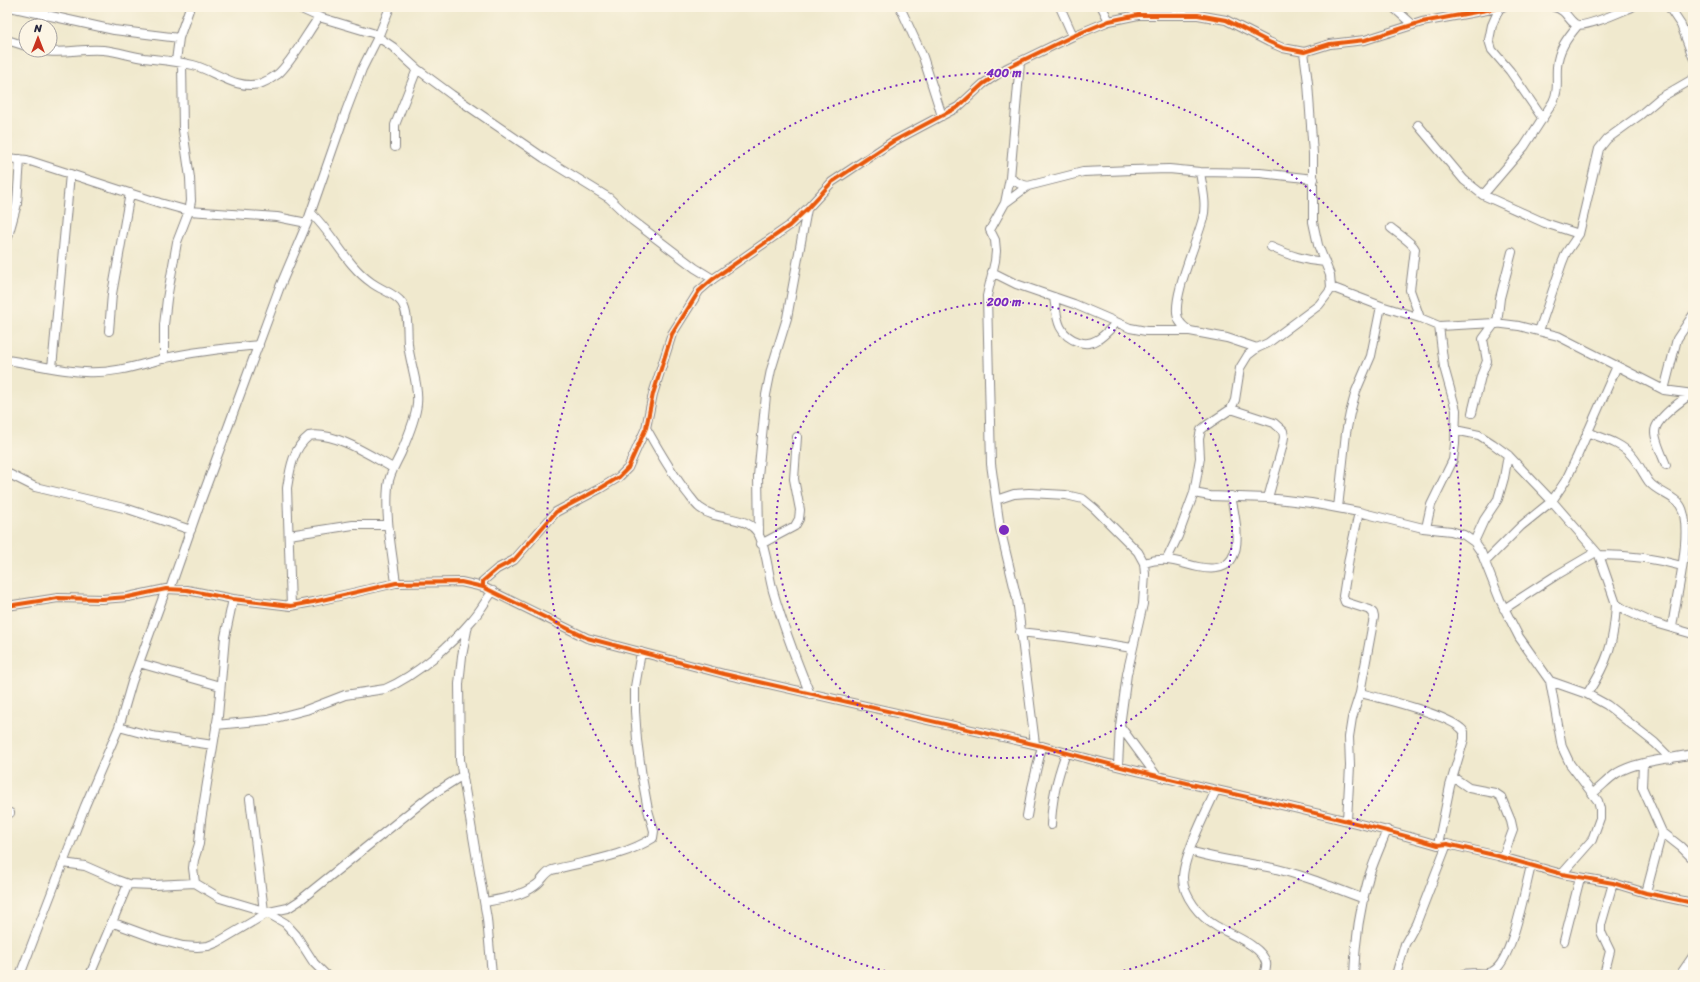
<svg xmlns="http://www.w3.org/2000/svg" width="1700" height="982" font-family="Sriracha,sans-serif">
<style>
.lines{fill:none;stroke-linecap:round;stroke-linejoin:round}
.minor-casing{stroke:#898684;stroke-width:10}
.minor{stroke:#fff;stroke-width:8}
.cycleway-casing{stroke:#fcf5e5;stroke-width:6}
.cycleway{stroke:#e8590c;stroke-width:4}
.ring{fill:none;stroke:#7b2cbf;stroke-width:2;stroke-dasharray:2 4}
.centre{fill:#7b2cbf;stroke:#fcf5e5;stroke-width:2}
.ring-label{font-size:12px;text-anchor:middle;font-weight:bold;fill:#7b2cbf;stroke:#fcf5e5;stroke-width:3;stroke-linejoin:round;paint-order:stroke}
</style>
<rect width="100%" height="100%" fill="#fcf5e5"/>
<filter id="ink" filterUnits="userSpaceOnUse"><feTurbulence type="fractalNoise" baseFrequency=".025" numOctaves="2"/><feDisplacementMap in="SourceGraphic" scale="8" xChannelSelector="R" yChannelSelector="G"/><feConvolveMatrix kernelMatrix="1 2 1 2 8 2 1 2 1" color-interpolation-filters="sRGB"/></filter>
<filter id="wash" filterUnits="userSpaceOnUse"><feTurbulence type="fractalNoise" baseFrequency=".012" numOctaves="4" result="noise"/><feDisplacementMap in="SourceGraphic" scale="16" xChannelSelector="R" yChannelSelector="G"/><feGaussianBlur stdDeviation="0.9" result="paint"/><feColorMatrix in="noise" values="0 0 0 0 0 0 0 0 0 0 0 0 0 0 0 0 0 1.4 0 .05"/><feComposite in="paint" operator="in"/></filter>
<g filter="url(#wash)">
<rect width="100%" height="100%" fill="#f0e9ce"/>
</g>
<g filter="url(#ink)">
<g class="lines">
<defs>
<path id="minor" d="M10 7 114 30 179 38
M297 7 319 17 379 35
M900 7 923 57 942 116
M1060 7 1073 36
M1102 7 1109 21
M1393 7 1413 25
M1500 7 1492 25 1489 40 1492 50 1510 71 1543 119
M1554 7C1568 11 1566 18 1575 24 1584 29 1622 11 1632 7
M1669 7 1681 25 1693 57
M378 37 393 47 417 69 452 95 544 158 609 198 632 220 695 268 713 279
M7 40 26 46
M39 50C61 55 81 48 103 50 117 51 130 56 144 58 161 60 176 61 193 65 214 70 238 92 262 83 267 81 274 77 278 74 291 63 308 32 319 17
M176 61 179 38 190 7
M1020 62 1010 178 1005 203 990 230 995 240 996 251 995 261 987 296 991 464 1000 528 1017 599 1035 744
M1418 125 1464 180 1483 195 1545 223 1579 234
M395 147V125L417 69
M7 158 27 160 160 203 189 211 277 217 307 223
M1010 178 1020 184 1028 186 1083 172 1132 170 1169 169 1200 172 1260 173 1314 179
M1483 195 1524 147 1553 102C1559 90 1556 80 1557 67 1558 50 1567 38 1578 25
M1005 203 1028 186
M311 213C334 235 346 265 372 283 381 290 395 293 402 303 409 314 407 332 408 344 410 364 419 384 417 404 416 418 407 439 401 453 396 464 389 474 388 486 385 518 392 551 396 583
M1391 228C1398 234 1412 242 1415 249L1410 290 1420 318
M7 240 17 204 20 159
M1271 247C1289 255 1305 261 1325 262
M992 272 1016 284 1074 304 1130 328 1146 331H1190L1227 338 1257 348
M1331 287 1381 306 1420 318 1439 326 1495 323 1519 326 1558 336 1664 390 1693 394
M1054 297C1057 318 1057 335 1079 342 1085 344 1092 343 1097 340 1104 336 1110 329 1116 323
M1497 324 1500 298 1512 252
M109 331 112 294 130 193
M1190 331C1185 328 1180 324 1178 318 1171 298 1198 240 1203 218 1207 203 1202 187 1200 172
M1539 331 1562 263 1566 253 1579 234 1599 149 1607 139 1640 115 1660 98 1693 79
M164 359V325L167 299 177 242 189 211 191 201 190 178 183 130 182 63
M7 360C33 364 59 371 85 372 113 374 139 365 166 358 196 351 227 348 259 345
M52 368 70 174
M1664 390 1677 339 1693 315
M1231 409 1274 423 1283 431 1284 437 1282 448 1268 498
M1472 413 1481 376 1487 361 1483 339 1495 323
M646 428C659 451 672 474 688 494 692 499 696 505 700 508 719 523 747 513 759 535 767 551 768 574 773 591 783 626 796 660 810 694
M1455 430 1479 435 1493 444 1508 455 1552 501 1599 555 1616 604 1625 610 1651 622 1693 634
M1587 432C1602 438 1622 443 1632 456 1639 464 1643 474 1649 482 1657 492 1673 495 1680 505 1695 527 1675 600 1672 628
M1666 465C1663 457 1655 441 1655 432 1655 419 1681 401 1691 394
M7 473 35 487 128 509 191 530
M1194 493 1210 496 1268 498 1311 503 1359 512 1423 528 1451 531 1464 535 1474 542 1481 552 1500 600 1519 637 1550 681 1587 694 1607 705 1655 743 1671 759
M996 500 1014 494 1029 493 1066 495 1083 499 1095 509 1138 552 1144 563 1145 574 1143 604 1127 674 1120 726 1118 766
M1338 508 1346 433 1350 413 1356 391 1371 356 1381 306
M1426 528 1431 505 1453 460 1455 444 1456 410 1444 367 1439 326
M289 535 353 525H388
M759 535 758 476 766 395 771 370 787 318 807 209
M1474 542 1484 520 1498 499 1504 478 1508 455
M761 544 795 526 799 519 800 510 794 479 797 437
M1599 555C1627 555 1654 558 1682 566
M1167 559 1178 536 1194 493 1200 458 1199 439 1201 430 1207 425 1231 409 1235 400 1240 368 1248 355 1257 348 1268 343 1319 305 1329 292 1331 287 1330 275 1318 245 1313 222V154L1308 83 1304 52
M1485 562 1521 526 1552 501 1566 480 1576 459 1617 366
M1144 563C1167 556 1177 562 1198 567 1249 578 1237 527 1231 496
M483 587V581L497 569 514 560 556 512 601 488 619 477 628 468 646 428 653 394 672 334 699 291 713 279 789 226 807 209 832 182 892 142 958 107 983 84 1007 68 1073 36 1109 21 1138 15H1198L1226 20 1269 42 1283 48 1304 52 1330 44 1365 40 1422 22 1503 7
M170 589 200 503 279 289 307 223 346 111 362 69 379 35 390 7
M7 606 58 598 102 599 128 597 166 589 187 590 233 599 291 606 313 602 396 583 461 582 483 587 587 638 724 674 1042 746C1173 784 1308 807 1438 845L1447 844 1498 856 1562 874 1613 883 1646 893 1693 903
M291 606 287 488C290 469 293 448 309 436 334 431 371 456 393 468
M1504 609 1555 576 1596 552
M468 625 462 656 459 684 460 760 487 919 492 975
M1020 632 1065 637 1132 648
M139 663 220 686
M1550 681 1562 747 1570 764 1598 801 1600 809V818L1592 840 1562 874
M1360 693C1380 698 1455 716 1464 732V739L1450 786 1438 845
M1587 694C1608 662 1614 643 1616 604
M216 725 268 720 306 710 345 695 385 689C417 675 451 645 473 619 481 610 486 600 493 591
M1120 726 1156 775
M119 727 152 736 213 745
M1643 764 1642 787 1662 832 1681 847 1693 859
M1453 777 1469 788 1495 793 1501 797 1511 821 1513 830 1503 857
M1216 790C1207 810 1183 857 1183 878 1183 896 1200 917 1216 926 1229 934 1263 946 1266 963 1267 967 1265 971 1264 975
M1593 793C1601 787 1608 779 1617 773 1636 761 1670 759 1693 754
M250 799 264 911
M7 814 10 813
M1027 816 1032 788 1042 746
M1347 820 1350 766 1349 737 1352 718 1360 693 1374 617 1373 613 1370 610 1345 602 1343 596 1349 558 1359 512
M1051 825C1052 798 1057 778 1066 753
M1190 851C1215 859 1242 862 1268 867 1301 874 1333 887 1364 899
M63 863 85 866 117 880 128 884 154 885 195 883 220 898 264 911 285 923 296 935 314 963 326 975
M195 883 193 868 194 860 199 844 201 820 218 716 225 637 233 599
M1646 893 1662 832
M485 902C502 899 522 896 536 885 542 881 545 873 552 870 586 861 623 857 653 838L654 831 648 810 642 777 637 740 635 711V687L641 652
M111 922 160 940 183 946 197 947 208 946 218 942 269 912 288 908 299 901 430 796 463 775
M1564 941 1580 878
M20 975 85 806 119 727 132 682 166 589
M90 975 128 884
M1354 975C1355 943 1360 907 1369 876 1374 861 1381 845 1387 830
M1396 975 1405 944 1416 924 1447 844
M1461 975C1471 970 1483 977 1493 971 1512 962 1525 888 1531 866
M1604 975 1610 951 1601 932V925L1613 883
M1680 975 1693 956"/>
</defs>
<use href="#minor" class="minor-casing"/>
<use href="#minor" class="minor"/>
<defs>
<path id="cycleway" d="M483 587V581L497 569 514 560 556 512 601 488 619 477 628 468 646 428 653 394 672 334 699 291 713 279 789 226 807 209 832 182 892 142 958 107 983 84 1007 68 1073 36 1109 21 1138 15H1198L1226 20 1269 42 1283 48 1304 52 1330 44 1365 40 1422 22 1503 7
M7 606 58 598 102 599 128 597 166 589 187 590 233 599 291 606 313 602 396 583 461 582 483 587 587 638 724 674 1042 746C1173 784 1308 807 1438 845L1447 844 1498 856 1562 874 1613 883 1646 893 1693 903"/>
</defs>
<use href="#cycleway" class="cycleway-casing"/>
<use href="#cycleway" class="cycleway"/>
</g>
</g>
<g class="ring">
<circle cx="1004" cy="530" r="228"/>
<path d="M897 974A457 457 0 1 1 1111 974"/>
</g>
<circle cx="1004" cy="530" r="6" class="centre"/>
<g class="ring-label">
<text x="1004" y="77">400 m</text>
<text x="1004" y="306">200 m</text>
</g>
<rect width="1700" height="982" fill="none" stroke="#fcf5e5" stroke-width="24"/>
<g transform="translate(38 38)"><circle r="19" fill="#fcf5e5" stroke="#a5a1a1"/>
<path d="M0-3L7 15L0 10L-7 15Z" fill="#c8321e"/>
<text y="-6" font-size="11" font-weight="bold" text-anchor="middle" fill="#22223b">N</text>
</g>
</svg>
